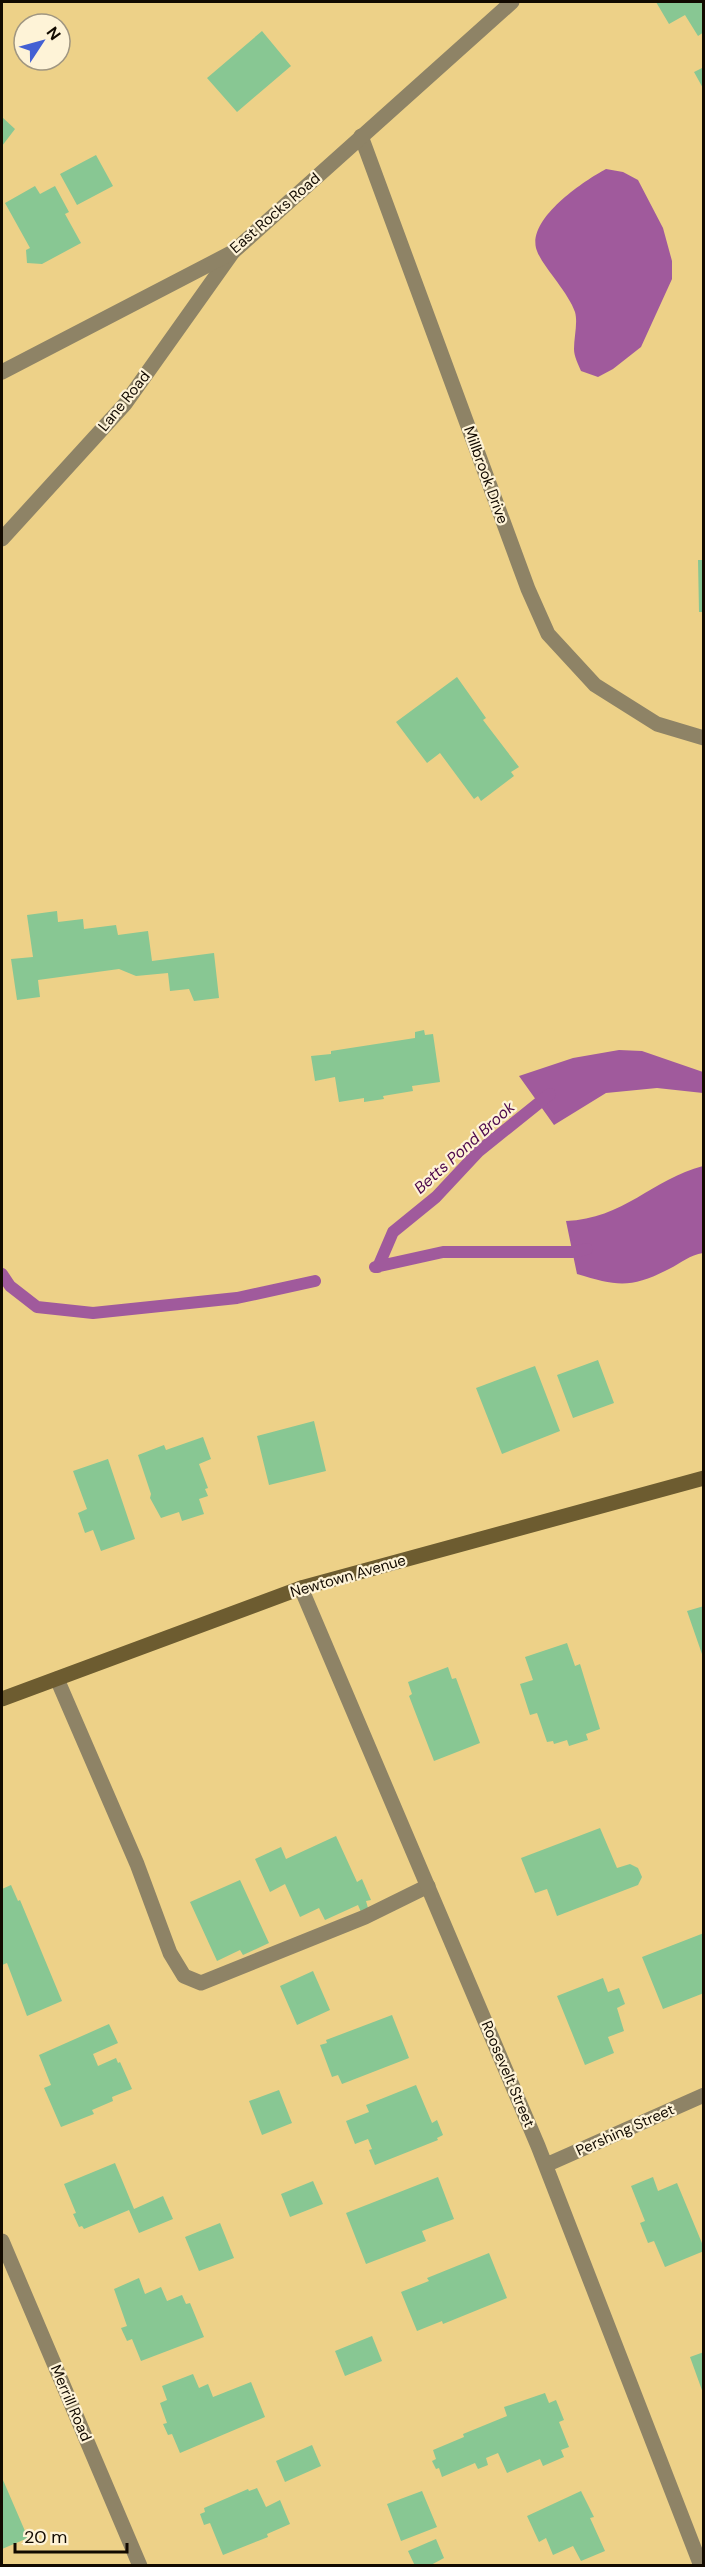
<svg xmlns="http://www.w3.org/2000/svg" width="705" height="2567" font-family="'DM Sans',sans-serif">
<style>
.water{fill:#a05a9c}
.lines{fill:none;stroke-linecap:round;stroke-linejoin:round}
.stream{stroke:#a05a9c;stroke-width:12}
.building{fill:#88c793}
.service{stroke:#8e8366;stroke-width:15}
.minor{stroke:#8e8366;stroke-width:15}
.tertiary{stroke:#8e8366;stroke-width:15}
.secondary{stroke:#6d5c30;stroke-width:15}
.labels{text-anchor:middle;stroke-width:4.5;stroke-linejoin:round;paint-order:stroke}
.street-label{font-size:15px;fill:#120a00;stroke:#fef3d7}
.water-label{font-size:16px;font-style:italic;fill:#4d084b;stroke:#fef3d7}
</style>
<rect width="100%" height="100%" fill="#edd188"/>
<path class="water" d="M606 169 623 172 638 180 663 228 672 261V279L641 347 613 369 598 377 581 371C578 364 574 356 574 349 574 337 578 323 575 312 568 291 540 264 536 248 529 218 582 182 606 169Z
M619 1050 642 1051 703 1072V1093L657 1088 606 1093 554 1125 519 1076 573 1058Z
M703 1166V1253C690 1255 681 1263 669 1269 630 1289 617 1286 577 1274L566 1221C623 1219 653 1179 703 1166Z"/>
<g class="lines">
<path class="stream" d="M375 1267 443 1252H573L587 1249
M378 1267 393 1232 436 1197 479 1151 550 1094
M2 1274 10 1286 37 1307 93 1313 237 1298 315 1281"/>
</g>
<path class="building" d="M656 2H704V32L698 36 685 15 669 24Z
M262 31 291 66 237 112 207 78Z
M704 67V90L694 72Z
M2 117 15 129 2 146Z
M96 155 113 186 77 205 60 174Z
M35 186 40 194 55 186 69 212 65 214 81 243 42 264 27 263 26 250 30 248 5 203Z
M698 560H704V612H699Z
M457 677 486 718 483 720 519 767 511 772 514 776 481 801 478 796 474 799 440 753 427 763 396 722Z
M57 911 58 922 83 919 84 929 116 925 118 935 148 931 152 961 214 953 219 998 194 1001 189 989 170 991 168 973 136 976 119 969 38 980 40 997 17 1000 11 959 33 957 27 915Z
M424 1030 425 1035 433 1034 440 1082 412 1086 413 1091 383 1096 384 1099 364 1102V1098L339 1102 335 1077 315 1081 311 1056 331 1054V1051L415 1038V1032Z
M598 1360 614 1403 573 1418 557 1375Z
M535 1366 560 1431 502 1454 476 1388Z
M314 1421 326 1471 269 1485 257 1436Z
M203 1437 211 1459 199 1464 208 1488 205 1489 208 1496 199 1499 204 1514 182 1521 179 1512 161 1518 150 1498 151 1494 138 1455 164 1445 166 1450Z
M108 1459 135 1539 101 1551 93 1530 85 1533 78 1513 87 1509 73 1471Z
M704 1606V1656L703 1657 687 1611Z
M567 1643 575 1666 580 1664 600 1729 586 1734 588 1740 569 1746 567 1740 554 1744 553 1741 547 1742 537 1713 530 1715 520 1684 533 1680 525 1657Z
M448 1667 452 1679 456 1678 480 1743 434 1761 409 1696 412 1694 408 1682Z
M600 1828 617 1868 630 1864 638 1868 642 1877 638 1885 557 1916 547 1889 535 1893 521 1858Z
M336 1836 357 1882 362 1879 371 1900 366 1901 368 1908 361 1912 358 1905 325 1920 319 1908 300 1917 285 1884 270 1892 255 1859 281 1847 286 1859Z
M240 1880 269 1943 243 1955 240 1950 217 1961 190 1902Z
M11 1885 18 1901 20 1900 62 2001 27 2016 7 1963 2 1965V1889Z
M704 1933V1993L663 2009 642 1957Z
M313 1971 330 2010 297 2025 280 1986Z
M603 1978 608 1992 619 1988 625 2004 617 2008 624 2031 608 2037 614 2053 585 2065 557 1996Z
M392 2015 409 2058 342 2084 338 2075 332 2077 320 2045 327 2043 326 2040Z
M109 2024 118 2043 93 2054 98 2066 116 2058 118 2063 120 2062 132 2089 112 2097 113 2101 92 2110 94 2114 61 2127 44 2088 51 2085 39 2055Z
M416 2085 432 2123 437 2120 443 2135 437 2138 438 2140 375 2165 369 2150 372 2149 368 2139 355 2144 346 2121 369 2112 366 2105Z
M279 2090 292 2123 262 2135 249 2101Z
M115 2163 134 2209 163 2196 173 2219 139 2233 129 2210 84 2229 82 2226 79 2227 73 2214 76 2213 64 2184Z
M438 2177 454 2219 422 2231 426 2241 366 2264 346 2213Z
M653 2177 658 2191 677 2183 704 2248V2251L665 2267 654 2241 648 2243 640 2223 645 2221 631 2186Z
M313 2181 323 2204 290 2217 281 2194Z
M220 2223 234 2258 199 2271 185 2237Z
M489 2253 507 2298 443 2324 442 2321 417 2331 401 2292 429 2281 427 2278Z
M139 2278 145 2294 161 2287 167 2301 182 2295 186 2304 190 2303 204 2337 141 2361 132 2339 127 2341 121 2328 127 2326 114 2289Z
M372 2336 382 2361 345 2376 335 2351Z
M704 2352V2393H703L690 2357Z
M193 2374 199 2388 208 2384 213 2397 251 2382 265 2417 180 2453 172 2434 168 2435 163 2424 167 2423 160 2403 167 2400 162 2386Z
M545 2393 549 2403 556 2400 564 2420 559 2422 569 2447 561 2450 564 2457 543 2466 540 2459 507 2473 498 2453 486 2458 488 2465 478 2469 475 2463 442 2477 439 2468 436 2469 432 2461 436 2459 433 2450 464 2437 463 2434 507 2416 504 2407Z
M312 2445 321 2466 285 2482 276 2461Z
M3 2480 28 2538 2 2549V2481Z
M257 2488 266 2507 280 2500 290 2524 267 2534 268 2537 223 2555 210 2523 204 2525 200 2514 205 2512 204 2508 248 2489 249 2491Z
M422 2491 437 2527 401 2541 387 2504Z
M581 2491 594 2517 590 2518 605 2551 581 2561 573 2546 553 2555 546 2538 539 2542 527 2516Z
M436 2539 444 2558 429 2566H415L408 2551Z"/>
<g class="lines">
<path class="service" d="M57 1679 137 1864 170 1953 184 1976 201 1983 365 1917 428 1886"/>
<path class="minor" d="M361 136 528 589 548 634 595 685 657 724 704 738
M2 539 125 404 233 252
M301 1588 538 2146 701 2566
M546 2165 704 2095
M2 2241 140 2566"/>
<path class="tertiary" d="M2 372 233 252 512 2"/>
<path class="secondary" d="M2 1699 301 1588 704 1478"/>
</g>
<g class="labels">
<g class="street-label">
<text transform="translate(275 213) rotate(-41)" y="5">East Rocks Road</text>
<text transform="translate(124 401) rotate(-51)" y="5">Lane Road</text>
<text transform="translate(486 475) rotate(70)" y="5">Millbrook Drive</text>
<text transform="translate(348 1576) rotate(-16)" y="5">Newtown Avenue</text>
<text transform="translate(508 2074) rotate(67)" y="5">Roosevelt Street</text>
<text transform="translate(625 2130) rotate(-24)" y="5">Pershing Street</text>
<text transform="translate(71 2403) rotate(67)" y="5">Merrill Road</text>
</g>
<g class="water-label">
<text transform="translate(464 1147) rotate(-42)" y="6">Betts Pond Brook</text>
</g>
</g>
<rect width="705" height="2567" fill="none" stroke="#120a00" stroke-width="6"/>
<g transform="translate(42 42) rotate(54)"><circle r="28" fill="#fef3d7" stroke="#a09681" stroke-width="1.5"/>
<path d="M0-4.5L10 22L0 15L-10 22Z" fill="#4460d3"/>
<text y="-9" font-size="16" font-weight="bold" text-anchor="middle" fill="#120a00">N</text>
</g>
<path d="M15 2543v9h112v-9" fill="none" stroke="#120a00" stroke-width="3"/>
<text x="24" y="2543" font-size="18" fill="#120a00" stroke="#fef3d7" stroke-width="4.5" paint-order="stroke">20 m</text>
</svg>
